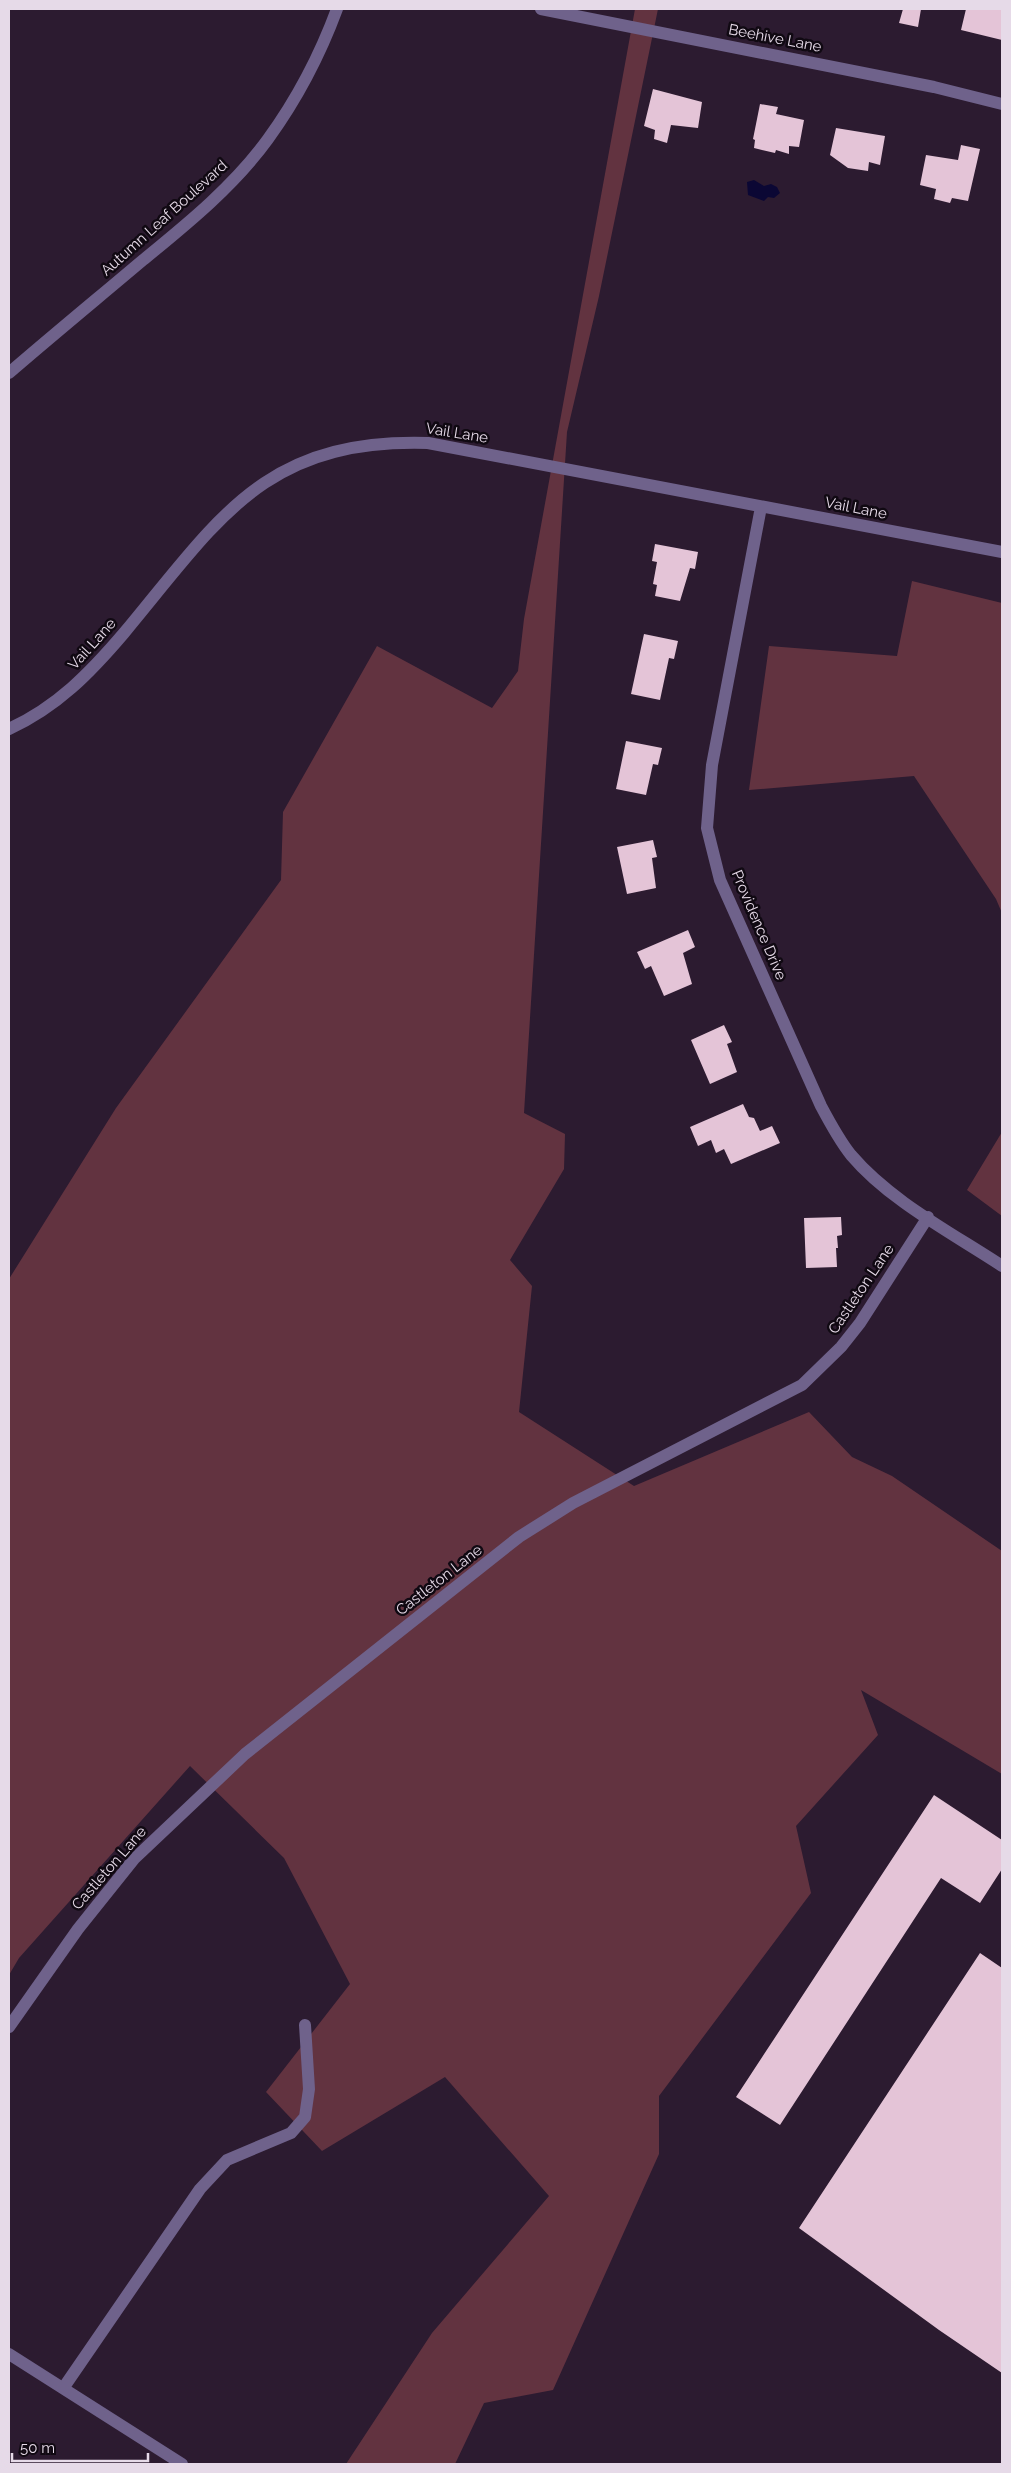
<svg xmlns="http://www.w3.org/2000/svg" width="1011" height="2473" font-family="Raleway,sans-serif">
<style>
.green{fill:#623340}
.water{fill:#0b0734}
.building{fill:#e4c4d7}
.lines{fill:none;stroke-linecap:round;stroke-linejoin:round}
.minor{stroke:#6f628b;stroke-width:12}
.labels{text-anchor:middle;stroke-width:5;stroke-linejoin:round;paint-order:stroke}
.street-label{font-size:15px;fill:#e6dae8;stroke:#100912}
</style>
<rect width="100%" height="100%" fill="#2c1b30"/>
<path class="green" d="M635 9H658L599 296 567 432 524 1113 565 1134 564 1169 510 1260 532 1286 519 1412 634 1486 809 1412 852 1457 892 1476 1002 1551V1774L861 1690 878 1735 796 1826 811 1893 659 2096V2154L553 2390 484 2403 455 2464H346L432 2333 549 2196 445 2077 322 2151 266 2092 350 1984 284 1858 190 1766 19 1958 9 1975V1279L116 1108 281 880 283 812 377 646 492 708 518 671 524 619Z
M912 581 1002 603V913L996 899 914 776 749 790 769 646 897 656Z
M1002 1132V1216L967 1190Z"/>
<path class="water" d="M754 180 764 186 771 184 777 187 780 193 774 198 768 197 764 201 748 195 747 182Z"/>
<path class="building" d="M903 9H921L918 27 899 23Z
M966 9H1002V40L961 30Z
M653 89 702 102 698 128 671 125 667 143 654 139 655 130 644 126Z
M760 104 778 107 776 114 804 120 799 147 789 146V154L776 150 775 153 754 148 755 140 753 139Z
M836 128 885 136 880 165 869 162 868 171 848 168 830 155Z
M961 145 980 149 968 201 952 198 950 203 934 199 936 189 920 185 926 155 958 160Z
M655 544 698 552 695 569 690 568 680 601 655 596 657 585 653 584 657 562 652 561Z
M644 634 678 641 674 659 669 658 660 700 631 694Z
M626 741 662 748 658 765 653 764 646 795 616 789Z
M653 840 657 857 652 858 656 888 627 894 617 847Z
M688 930 695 947 683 953 692 984 664 996 651 966 645 969 637 952Z
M724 1025 732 1042 727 1044 737 1072 710 1084 691 1040Z
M743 1104 749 1117 754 1118 760 1131 772 1126 780 1143 731 1164 724 1149 716 1153 711 1140 698 1146 690 1127Z
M841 1217 842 1235 837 1236 838 1248H836L837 1267 806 1268 804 1218Z
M934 1795 1002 1840V1869L980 1903 941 1878 780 2125 736 2097Z
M980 1953 1002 1968V2373L939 2330 799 2228Z"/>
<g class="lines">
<path class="minor" d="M541 9 934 87 1002 104
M9 373C53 335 98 298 143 260 187 224 234 186 268 139 297 99 320 55 337 9
M761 507 712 765 707 828 720 880 821 1106C830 1123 839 1140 851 1155 890 1201 952 1233 1002 1266
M9 729C57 707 90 673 124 633 219 519 264 438 428 443L1002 552
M9 2027 78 1929 134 1859 245 1754 519 1537 573 1503 802 1385 841 1347 860 1323 928 1217
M9 2354 182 2464
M64 2387 200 2189 227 2160 291 2133 305 2117 309 2089 305 2025"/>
</g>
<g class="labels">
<g class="street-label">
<text transform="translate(775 38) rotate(11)" y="5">Beehive Lane</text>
<text transform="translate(164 218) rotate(-42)" y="5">Autumn Leaf Boulevard</text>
<text transform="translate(457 433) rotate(9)" y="5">Vail Lane</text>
<text transform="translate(856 508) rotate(11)" y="5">Vail Lane</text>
<text transform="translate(92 644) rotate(-48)" y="5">Vail Lane</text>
<text transform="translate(759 925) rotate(67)" y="5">Providence Drive</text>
<text transform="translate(861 1289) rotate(-56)" y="5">Castleton Lane</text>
<text transform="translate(439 1580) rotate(-38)" y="5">Castleton Lane</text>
<text transform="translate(109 1868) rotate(-49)" y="5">Castleton Lane</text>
</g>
</g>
<rect width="1011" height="2473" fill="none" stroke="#e6dae8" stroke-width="20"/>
<path d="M12 2453v8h136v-8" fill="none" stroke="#e6dae8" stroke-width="2.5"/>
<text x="20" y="2453" font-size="15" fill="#e6dae8" stroke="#100912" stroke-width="4" paint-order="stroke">50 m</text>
</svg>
